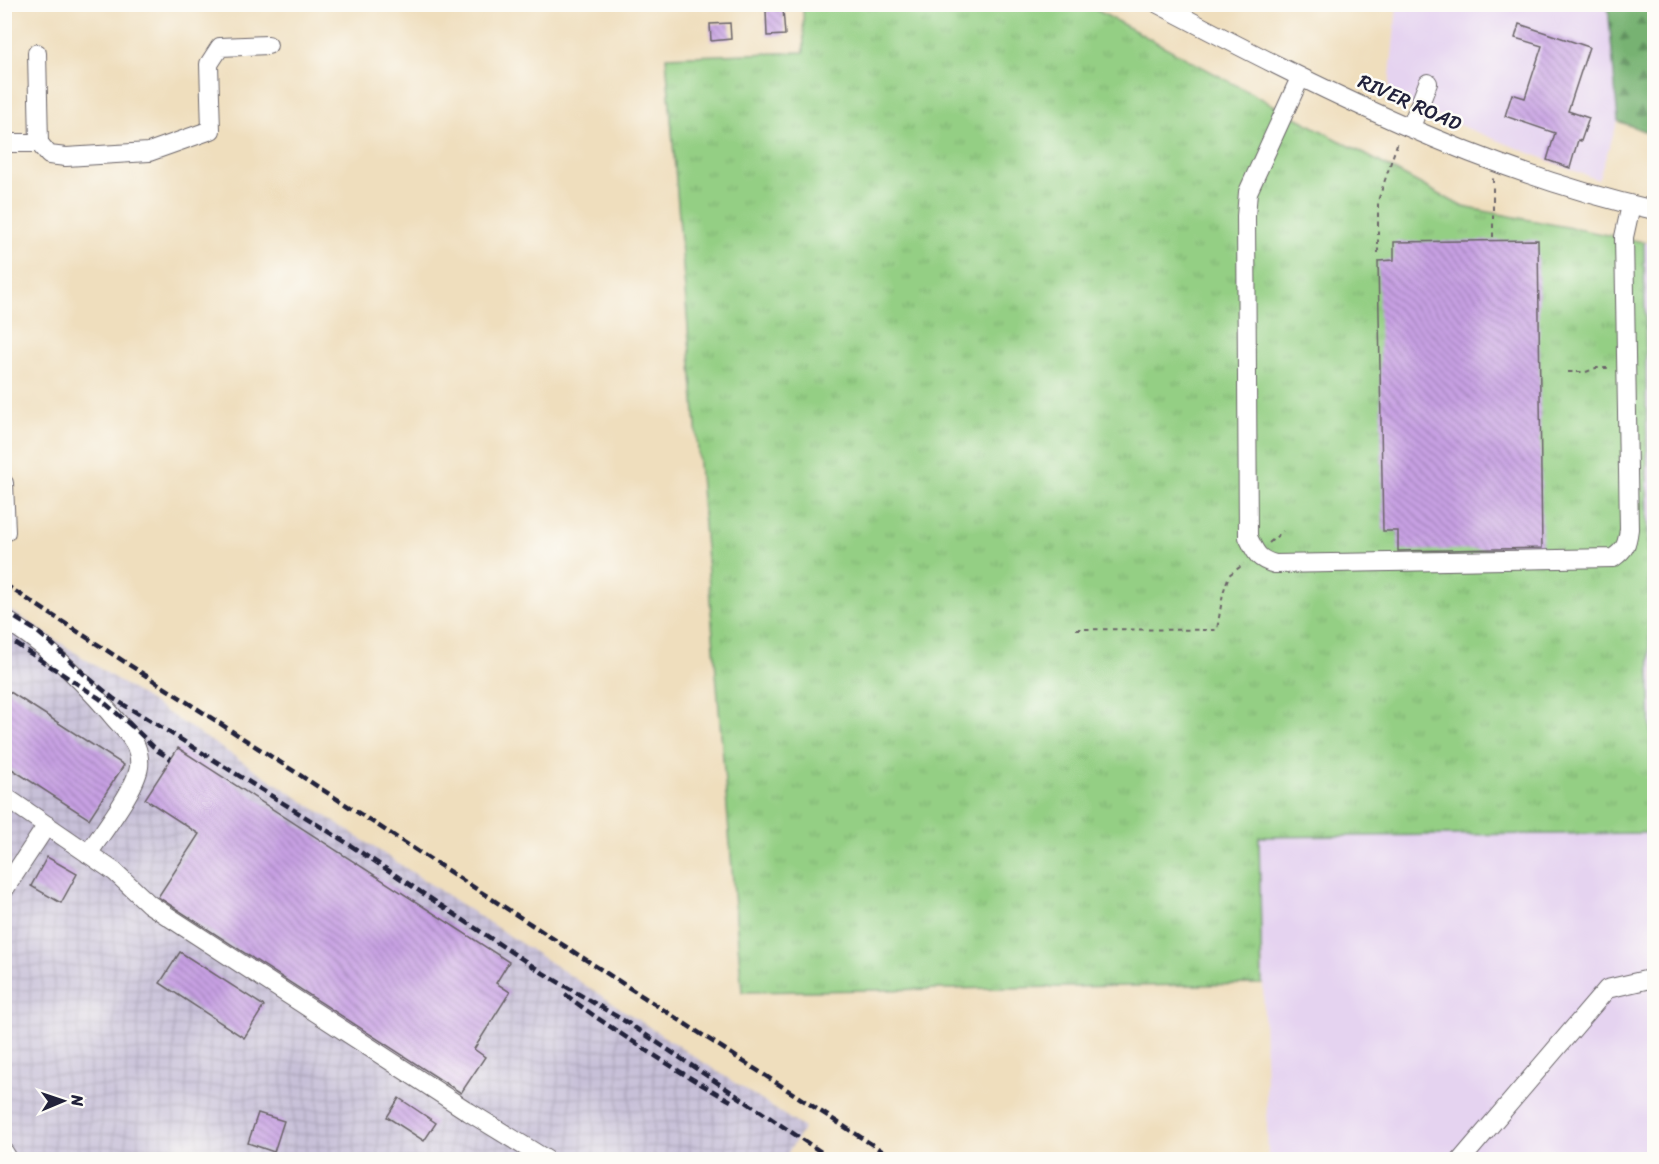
<svg xmlns="http://www.w3.org/2000/svg" width="1659" height="1164" font-family="Sriracha,sans-serif">
<style>
.built{fill:#e5d3f0}
.industrial{fill:url(#industrial-grid)}
.forest{fill:url(#forest-firs);stroke:#4c6a56;stroke-width:1.5}
.park{fill:url(#park-tufts);stroke:#5b7860;stroke-width:1.5}
.building{fill:url(#building-back-hatch)}
.lines{fill:none;stroke-linecap:round;stroke-linejoin:round}
.minor-casing{stroke:#6a6468;stroke-width:20}
.path{stroke:#6a6468;stroke-width:2;stroke-dasharray:4.5 4.5;stroke-linecap:butt}
.minor{stroke:#fff;stroke-width:18}
.rail{stroke:#22223b;stroke-width:4.5;stroke-dasharray:9 4.5;stroke-linecap:butt}
.labels{text-anchor:middle;stroke-width:5;stroke-linejoin:round;paint-order:stroke}
.street-label{font-size:20px;fill:#22223b;stroke:#fdfcf7}
</style>
<defs>
<pattern id="industrial-grid" width="8" height="8" patternUnits="userSpaceOnUse" patternTransform="scale(1.5)"><rect width="8" height="8" fill="#c7c0d8"/><path d="M0 4h8M4 0v8" fill="none" stroke="#aba5ba"/></pattern>
<pattern id="forest-firs" width="22" height="20" patternUnits="userSpaceOnUse" patternTransform="scale(1.5)"><rect width="22" height="20" fill="#77b272"/><path d="M5 1l3.5 6h-7zM16 11l3.5 6h-7z" fill="#61905f"/></pattern>
<pattern id="park-tufts" width="24" height="20" patternUnits="userSpaceOnUse" patternTransform="scale(1.5)"><rect width="24" height="20" fill="#94cf84"/><path d="M3 7l-1-3M5 7V3M7 7l1-3M15 17l-1-3M17 17v-4M19 17l1-3" fill="none" stroke="#7fb173"/></pattern>
<pattern id="building-back-hatch" width="6" height="6" patternUnits="userSpaceOnUse" patternTransform="scale(1.5)"><rect width="6" height="6" fill="#c7a0e3"/><path d="M-1 5l2 2M0 0l6 6M5-1l2 2" fill="none" stroke="#a182b9"/></pattern>
</defs>
<rect width="100%" height="100%" fill="#fdfcf7"/>
<filter id="ink" filterUnits="userSpaceOnUse"><feTurbulence type="fractalNoise" baseFrequency=".0167" numOctaves="2"/><feDisplacementMap in="SourceGraphic" scale="12" xChannelSelector="R" yChannelSelector="G"/><feConvolveMatrix kernelMatrix="1 2 1 2 8 2 1 2 1" color-interpolation-filters="sRGB"/></filter>
<filter id="wash" filterUnits="userSpaceOnUse"><feTurbulence type="fractalNoise" baseFrequency=".008" numOctaves="4" result="noise"/><feDisplacementMap in="SourceGraphic" scale="24" xChannelSelector="R" yChannelSelector="G"/><feGaussianBlur stdDeviation="1.35" result="paint"/><feColorMatrix in="noise" values="0 0 0 0 0 0 0 0 0 0 0 0 0 0 0 0 0 1.4 0 .05"/><feComposite in="paint" operator="in"/></filter>
<g filter="url(#wash)">
<rect width="100%" height="100%" fill="#efdebd"/>
<path class="built" d="M1397 5H1608L1618 121 1598 180 1388 97Z
M1644 242 1654 244V1159H1268L1259 837 1652 833Z"/>
<path class="industrial" d="M4 606 804 1128 784 1159H5Z"/>
<path class="forest" d="M1608 5H1654V135L1618 121Z"/>
<path class="park" d="M803 5H1087L1463 207 1644 242 1652 833 1259 837 1262 984 742 992 666 57 804 52Z"/>
<g id="blocks">
<path class="building" d="M783 9 785 35 767 36 766 10Z
M730 23 731 39 711 41 710 24Z
M1519 24 1589 47 1568 111 1589 118 1581 141 1578 140 1570 168 1547 160 1555 133 1505 116 1512 94 1525 98 1542 46 1515 38Z
M1538 240 1542 548 1398 551V531H1383L1378 261 1394 260V242Z
M4 688 124 765 89 819 4 764Z
M178 748 509 962 496 983 510 992 474 1049 485 1057 461 1093 158 897 199 834 145 799Z
M47 857 77 874 61 903 31 886Z
M180 952 264 1006 244 1038 160 983Z
M399 1098 436 1123 424 1141 387 1117Z
M258 1113 284 1121 274 1152 248 1143Z"/>
</g>
</g>
<g filter="url(#ink)">
<use href="#blocks" fill-opacity="0" stroke="#6a6468" stroke-width="1.5"/>
<g class="lines">
<defs>
<path id="minor" d="M1158 4C1317 87 1479 171 1654 210
M1300 78 1248 192 1246 216 1248 537C1256 553 1257 559 1275 564L1613 558C1626 549 1627 544 1629 529L1624 237 1631 205
M1411 127 1428 83
M4 143H39L37 53
M39 143 49 155 66 157 149 152 211 130 209 64 220 47 268 45
M4 483 6 532
M4 619C45 643 79 677 110 713 117 722 127 731 133 741 138 748 140 759 139 767 136 789 101 834 88 854
M4 796 115 872 149 904 469 1112 547 1160
M4 890 47 825
M4 1152 9 1160
M1461 1160 1607 989 1654 978"/>
</defs>
<use href="#minor" class="minor-casing"/>
<path class="path" d="M1493 237V177
M1378 253V201L1398 141
M1568 372H1586L1596 368H1609
M1269 543 1283 531
M1076 629 1217 630 1223 593 1229 575 1244 564"/>
<use href="#minor" class="minor"/>
<path class="rail" d="M4 584 896 1160
M4 611 35 630 52 644 84 674 114 699 156 724 347 843 543 973 628 1023 833 1160
M4 636 99 698 134 728
M128 722 158 751 171 759
M565 994C590 1014 618 1032 646 1050 674 1068 701 1085 731 1101"/>
</g>
</g>
<g class="labels">
<g class="street-label">
<text transform="translate(1410 102) rotate(24)" y="7">RIVER ROAD</text>
</g>
</g>
<rect width="1659" height="1164" fill="none" stroke="#fdfcf7" stroke-width="24"/>
<g transform="translate(63 1101) rotate(88)" stroke="#fdfcf7" stroke-width="4.5" paint-order="stroke">
<path d="M0-4.5L10 22L0 15L-10 22Z" fill="#22223b"/>
<text y="-9" font-size="16" font-weight="bold" text-anchor="middle" fill="#22223b">N</text>
</g>
</svg>
